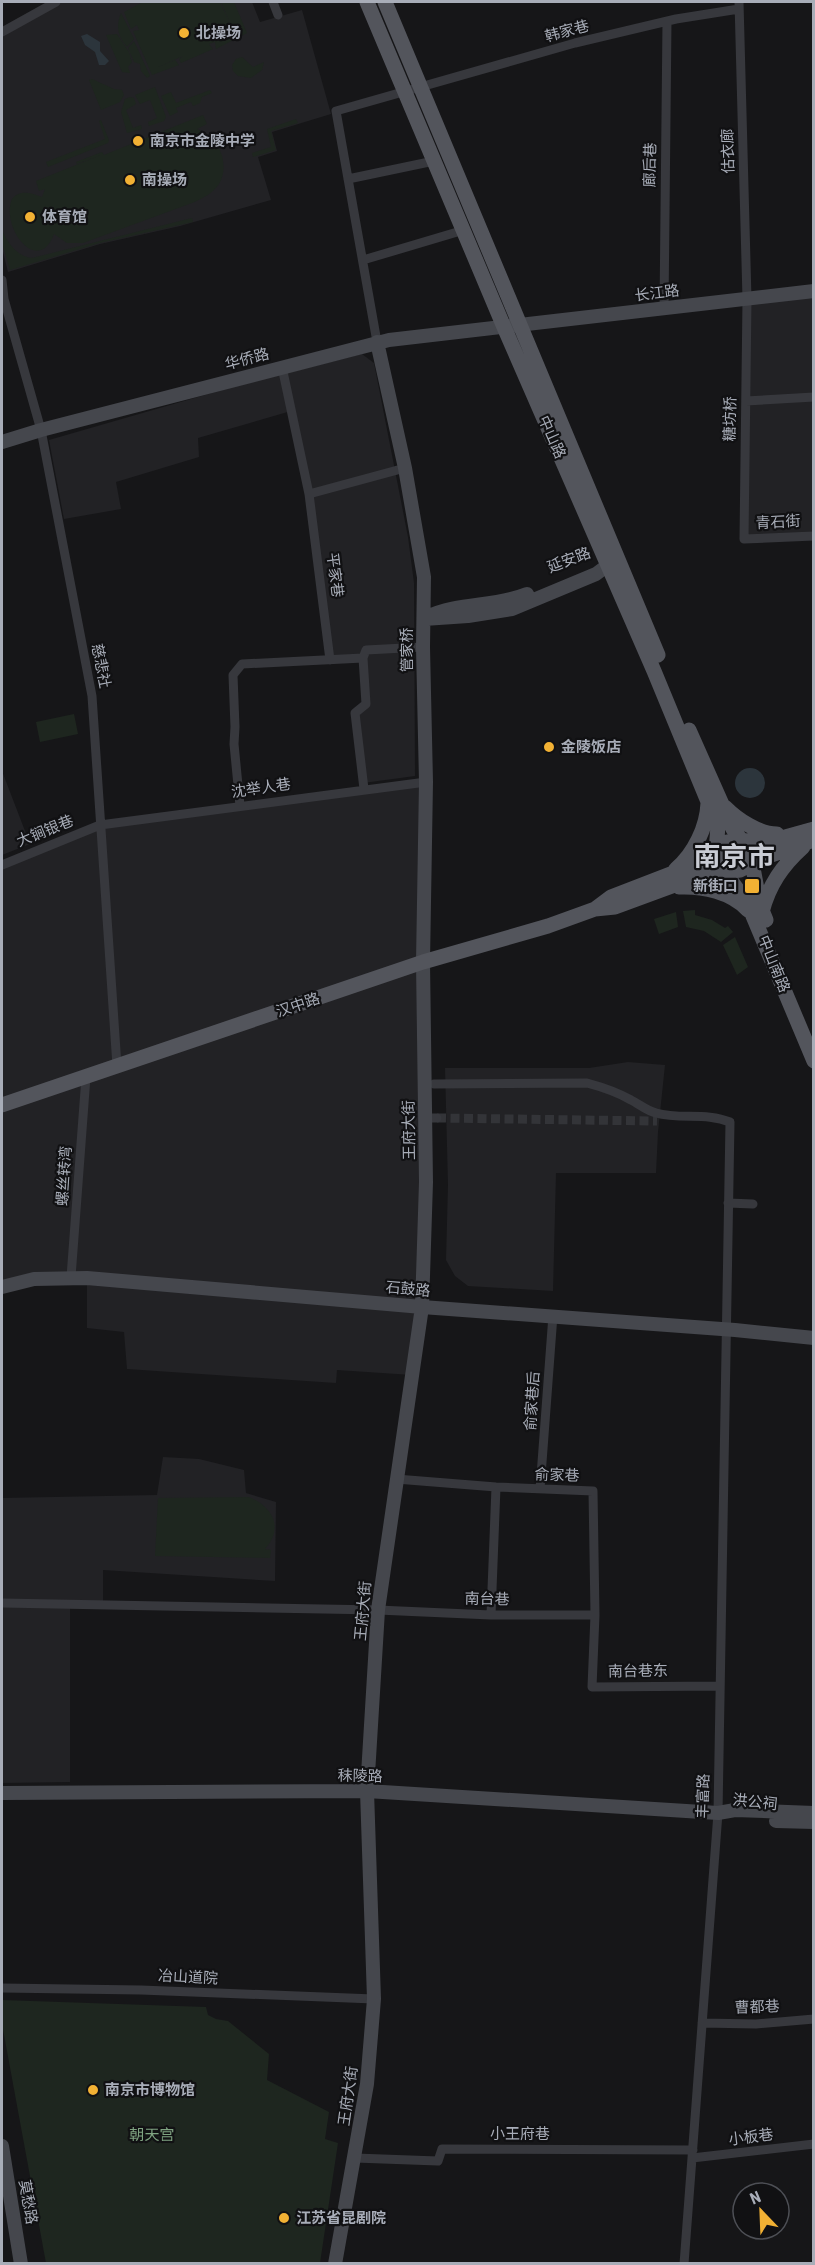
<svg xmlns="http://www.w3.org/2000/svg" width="815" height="2265" font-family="'Roboto Condensed','Noto Sans SC',sans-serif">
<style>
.built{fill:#222225}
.green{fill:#1e261f}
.water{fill:#2c353c}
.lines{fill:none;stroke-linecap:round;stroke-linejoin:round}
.street-tunnel{stroke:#333438;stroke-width:9;stroke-dasharray:9 4.5;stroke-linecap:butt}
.street{stroke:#37383d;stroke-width:9}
.secondary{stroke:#45474d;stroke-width:14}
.primary{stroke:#53555c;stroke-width:15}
.poi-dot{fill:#f2b134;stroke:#111113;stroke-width:2}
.labels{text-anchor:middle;stroke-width:4.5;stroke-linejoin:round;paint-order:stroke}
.street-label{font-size:15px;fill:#a8adb8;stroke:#111113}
.poi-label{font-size:15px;font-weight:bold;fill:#a8adb8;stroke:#111113;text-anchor:start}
.park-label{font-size:15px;fill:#7fa381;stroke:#111113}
.town-label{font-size:27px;font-weight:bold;fill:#c9ccd4;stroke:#111113}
</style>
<rect width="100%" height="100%" fill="#161618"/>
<path class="built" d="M62 2H252L260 22 302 10 331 114 272 132 277 151 258 157 271 200 180 226 100 244 8 272 2 248V37Z
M813 297V536L744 539 747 299Z
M362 354 374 363 408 537 414 583 415 776 363 783 355 713 366 704 363 658 330 660 309 494 291 411 198 438 199 457 116 482 121 509 64 519 49 440 236 386Z
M2 771 30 844 2 855Z
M426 782 425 1118 412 1375 337 1370 336 1383 127 1369 124 1332 87 1328V1278L2 1287V864L100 825Z
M628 1062 665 1065 658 1132 656 1173H556L553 1291 468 1286 455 1276 446 1260 448 1185 445 1068H589Z
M163 1457 199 1459 244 1470 246 1493 276 1502 275 1581 103 1570V1605L70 1604V1782L2 1783V1498L157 1495Z"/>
<path class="green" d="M143 2H220L232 28 221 2H234L247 33 216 49 215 42 209 44 213 49 181 63 179 59 183 56 156 68 175 60 179 65 152 75 133 31 139 30 137 25 131 29 124 12Z
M121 13 134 39 127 47C117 35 116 26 121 13Z
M117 34 129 52 132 62 128 67 130 73 122 72 106 35Z
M134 41 150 76 147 78 141 71 140 64 134 62 128 48Z
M242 57 253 67 264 62 262 70 251 78 238 76 233 71 232 65 236 59Z
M92 79 114 89 122 90 124 95 120 102 101 110 89 80Z
M155 87 166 117 164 121 149 126 148 122 157 118 150 100 140 104 135 95Z
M210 90 212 93 202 97 200 103 193 106 191 102 176 108 178 112 170 116 161 96 171 92 176 103Z
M130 97 134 98 136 104 126 110 133 128 141 125 142 129 127 133 121 112 125 99Z
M203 115 207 124 197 129C218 135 231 164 219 184 213 193 202 199 192 203L83 243H67L54 234C38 277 0 227 12 199 20 189 31 193 42 197L45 189 39 191 36 181 101 155 77 164 76 162 102 152 104 155Z
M296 119 298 123 271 131 276 150 253 157 252 153 271 147 267 129Z
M101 120 109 140 108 143 48 167 46 162 105 139 99 121Z
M192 218 193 222 100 243 10 270 2 243V230C8 243 16 256 32 258Z
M74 714 78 734 40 742 36 722Z
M695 910V915L712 920 725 928 728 926 733 932 721 942 704 931 686 927 683 911Z
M676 912 678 927 659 934 654 919Z
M735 937 748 967 737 975 723 945Z
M249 1497C273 1507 284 1528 265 1549L271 1550 270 1558 155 1556 158 1498Z
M2 2000 206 2007 208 2015 216 2019 228 2021 269 2054 267 2080 329 2112 325 2139 338 2143 320 2263H46L2 2024Z"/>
<path class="water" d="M87 34 100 42V51L109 61 105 65H99L95 52 85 45 81 36Z
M735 783a15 15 0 1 1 30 0a15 15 0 1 1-30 0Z"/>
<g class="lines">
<path class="street-tunnel" d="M437 1118 657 1121"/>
<path class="street" d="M273 2 278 15
M739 2 747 299 744 539 814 536
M2 32 56 2
M348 179 434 161
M363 260 464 230
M2 280 4 299 41 430 92 696 117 1066
M664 309 667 21
M377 342 336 111 575 43 676 19 739 9
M282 367 309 494 405 468
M746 401 814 397
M309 494 330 660
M363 658 366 704 355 713 364 789
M240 806 234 744 235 727 233 675 242 664 363 658 366 650 423 647
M2 865 100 825 426 782
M434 1084 587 1083C602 1087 617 1092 631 1100 639 1104 647 1111 656 1113 680 1120 706 1112 730 1122L718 1813 684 2264
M425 1118H437
M728 1203 753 1204
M71 1277 86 1077
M396 1479 496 1487 593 1491 595 1615 592 1687 720 1686
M540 1489 553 1315
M2 1603 378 1610 491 1615H595
M491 1615 496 1487
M2 1988 141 1990 374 1999
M702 2023 756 2024 814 2019
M355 2158 438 2161 442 2149 693 2150
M692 2158 814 2144"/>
<path class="secondary" d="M2 442 41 430 389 340 814 291
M427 617C458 602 495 607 527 594
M424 619 468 616 512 609 596 574 608 565
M2 1287 34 1279 87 1278 422 1307 735 1330 814 1338
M2 1793 367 1791 718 1813 735 1810 814 1813
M776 1821 814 1822
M2 2146 21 2264
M335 2264 367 2084 374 1999 367 1791 378 1610 422 1307 426 1182 423 962 426 782 423 647 424 577 405 468 377 342"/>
<path class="primary" d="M367 2 504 327 654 671 718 826 716 851 718 863 748 904 814 1061
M385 2 658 655
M689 730 733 829 750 852 760 905 766 920
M725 807C738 820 759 834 777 834
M676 869C694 854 707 827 708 803
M679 887C703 886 731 892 748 910
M595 909 611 897 699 863 727 842 778 839 814 829
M762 912C769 885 782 866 803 847
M2 1105 423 962 548 926 595 909 615 907 702 875 740 870 766 857 814 840"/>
</g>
<g class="poi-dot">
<circle cx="184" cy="33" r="6"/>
<circle cx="138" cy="141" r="6"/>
<circle cx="130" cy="180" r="6"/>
<circle cx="30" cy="217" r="6"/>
<circle cx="549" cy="747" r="6"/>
<rect x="744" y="878" width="16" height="16" rx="3"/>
<circle cx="93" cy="2090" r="6"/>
<circle cx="284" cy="2218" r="6"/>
</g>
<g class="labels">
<g class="street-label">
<text transform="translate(567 31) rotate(-15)" y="5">韩家巷</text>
<text transform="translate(728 151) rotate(-91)" y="5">估衣廊</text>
<text transform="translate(650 165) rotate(-89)" y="5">廊后巷</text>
<text transform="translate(657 293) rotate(-7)" y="5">长江路</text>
<text transform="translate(247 359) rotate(-15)" y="5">华侨路</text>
<text transform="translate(730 419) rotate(-89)" y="5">糖坊桥</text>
<text transform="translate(552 437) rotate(66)" y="5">中山路</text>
<text transform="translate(778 522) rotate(-3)" y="5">青石街</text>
<text transform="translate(569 560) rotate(-21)" y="5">延安路</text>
<text transform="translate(335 575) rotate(83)" y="5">平家巷</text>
<text transform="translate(407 650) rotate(-90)" y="5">管家桥</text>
<text transform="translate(101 666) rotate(79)" y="5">慈悲社</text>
<text transform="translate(261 788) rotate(-8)" y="5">沈举人巷</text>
<text transform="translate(45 831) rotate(-22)" y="5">大锏银巷</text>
<text transform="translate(774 964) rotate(68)" y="5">中山南路</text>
<text transform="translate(298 1005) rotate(-19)" y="5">汉中路</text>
<text transform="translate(409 1130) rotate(-91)" y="5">王府大街</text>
<text transform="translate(64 1176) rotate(-86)" y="5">螺丝转湾</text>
<text transform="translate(408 1289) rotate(5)" y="5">石鼓路</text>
<text transform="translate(532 1401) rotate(-86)" y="5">俞家巷后</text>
<text transform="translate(557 1475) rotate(2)" y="5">俞家巷</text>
<text transform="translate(487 1599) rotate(1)" y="5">南台巷</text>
<text transform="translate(363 1611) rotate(-85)" y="5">王府大街</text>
<text transform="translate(638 1671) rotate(-1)" y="5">南台巷东</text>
<text transform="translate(360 1776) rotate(1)" y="5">秣陵路</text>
<text transform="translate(703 1796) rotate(-88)" y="5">丰富路</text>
<text transform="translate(755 1802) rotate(6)" y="5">洪公祠</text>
<text transform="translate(188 1977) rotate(3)" y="5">冶山道院</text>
<text transform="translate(757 2007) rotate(-2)" y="5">曹都巷</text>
<text transform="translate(348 2096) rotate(-82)" y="5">王府大街</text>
<text x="520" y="2139">小王府巷</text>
<text transform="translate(751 2137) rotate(-7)" y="5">小板巷</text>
<text transform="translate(28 2202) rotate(80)" y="5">莫愁路</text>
</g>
<g class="poi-label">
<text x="196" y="38">北操场</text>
<text x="150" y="146">南京市金陵中学</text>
<text x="142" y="185">南操场</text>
<text x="42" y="222">体育馆</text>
<text x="561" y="752">金陵饭店</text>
<text x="738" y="891" text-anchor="end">新街口</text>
<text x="105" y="2095">南京市博物馆</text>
<text x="296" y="2223">江苏省昆剧院</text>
</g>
<g class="park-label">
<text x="152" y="2140">朝天宫</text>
</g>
<g class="town-label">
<text x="734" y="866">南京市</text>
</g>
</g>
<rect width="815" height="2265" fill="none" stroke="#a8adb8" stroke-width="6"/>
<g transform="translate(761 2211) rotate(337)"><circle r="28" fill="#111113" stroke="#4d4f55" stroke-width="1.5"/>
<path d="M0-4.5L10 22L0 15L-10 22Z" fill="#f2b134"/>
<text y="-9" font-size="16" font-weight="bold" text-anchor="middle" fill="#a8adb8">N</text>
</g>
</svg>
